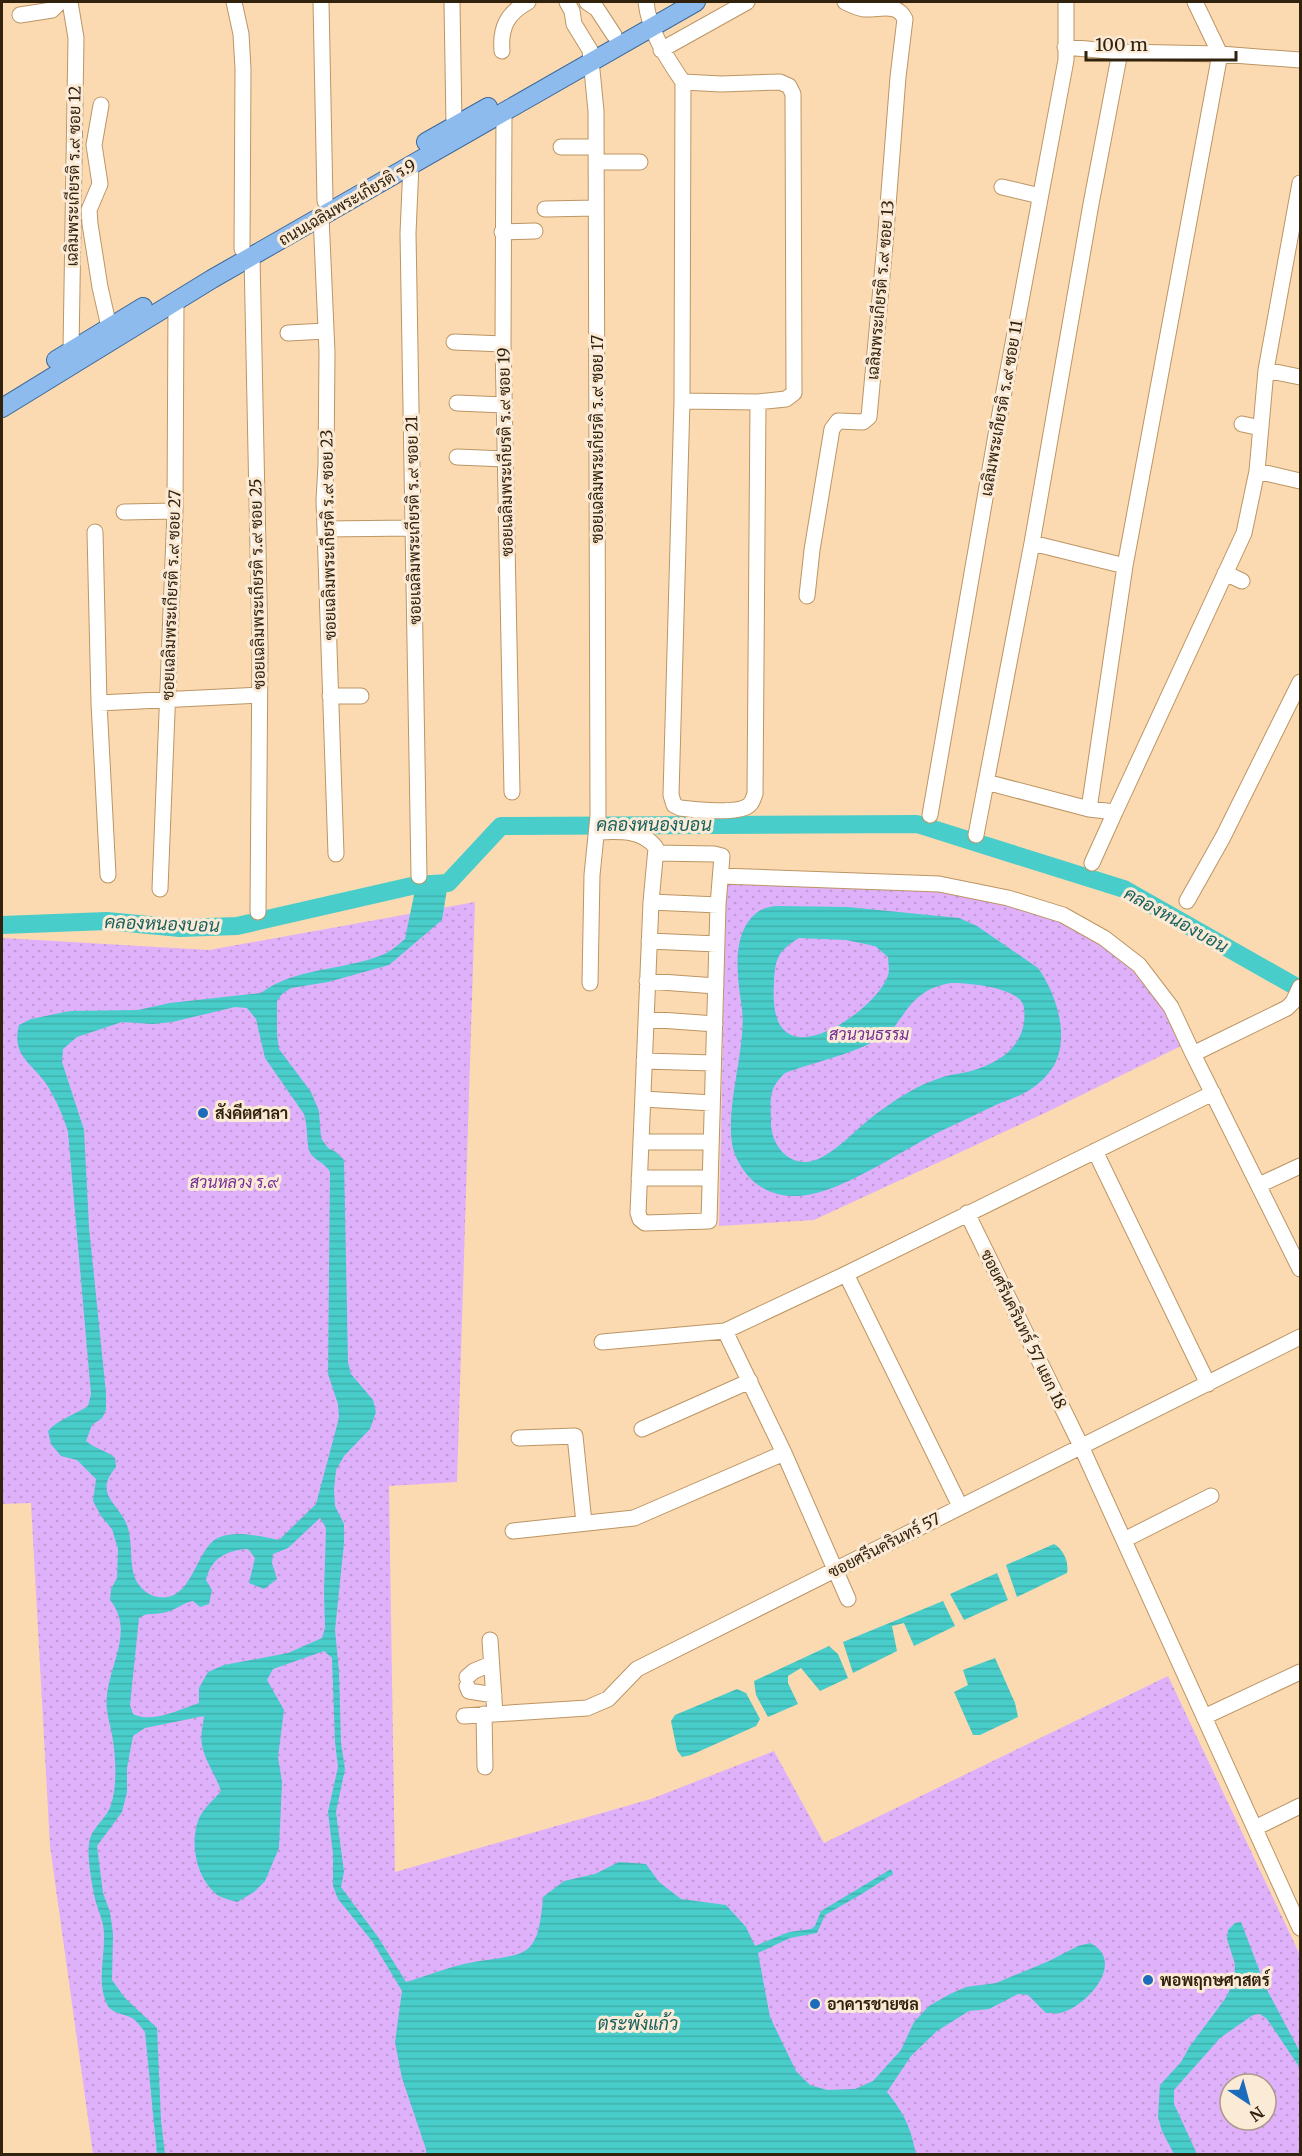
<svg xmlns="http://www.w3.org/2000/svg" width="1302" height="2156" font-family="Merriweather,Sarabun,serif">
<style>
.park{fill:url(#park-dots);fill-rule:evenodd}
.water{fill:url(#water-rules);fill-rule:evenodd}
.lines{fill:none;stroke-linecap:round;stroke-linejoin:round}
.river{stroke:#48cdca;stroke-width:18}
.minor-casing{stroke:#bc9563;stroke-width:17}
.major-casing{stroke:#3b6897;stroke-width:20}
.minor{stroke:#fff;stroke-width:15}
.major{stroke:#8dbbee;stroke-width:18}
.poi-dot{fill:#1d6cbb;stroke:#fbead6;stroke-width:2}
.labels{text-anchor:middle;stroke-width:6;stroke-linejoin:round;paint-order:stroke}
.street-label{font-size:16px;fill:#31220d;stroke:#fbead6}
.park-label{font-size:16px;font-style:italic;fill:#752d98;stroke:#fbead6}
.poi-label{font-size:16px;font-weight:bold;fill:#31220d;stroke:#fbead6;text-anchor:start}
.water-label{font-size:18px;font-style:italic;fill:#17615f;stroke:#fbead6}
</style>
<defs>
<pattern id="park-dots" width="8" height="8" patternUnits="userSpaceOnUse" patternTransform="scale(1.5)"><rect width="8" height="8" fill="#dfb1fa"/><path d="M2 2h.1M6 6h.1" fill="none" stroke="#c098d5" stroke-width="1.8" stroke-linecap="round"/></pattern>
<pattern id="water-rules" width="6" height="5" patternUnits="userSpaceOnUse" patternTransform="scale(1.5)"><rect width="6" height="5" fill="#48cdca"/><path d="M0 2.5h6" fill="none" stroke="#3fb0ac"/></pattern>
</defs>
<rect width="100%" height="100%" fill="#fbdab1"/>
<path class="park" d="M726 884 939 890 1005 903 1061 919 1101 942 1136 968 1167 1007 1185 1044 1045 1113 814 1220 719 1226Z
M475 902 457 1482 389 1486 395 1872 651 1799 774 1751 824 1843 1168 1676 1300 1955V2154H93L50 1846 31 1503 2 1504V938L209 950ZM1230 2084H1266V2120H1230Z"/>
<path class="water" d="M448 883 442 920 389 965 328 982 291 988 282 994 277 1001V1035L279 1049 311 1092 319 1111 321 1138 328 1148 336 1152 344 1160 348 1362 351 1374 373 1400 376 1412 370 1429 344 1456 336 1470 334 1489 335 1506 344 1524V1543L335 1630 339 1671 341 1743 345 1769 336 1812 344 1872 341 1887 378 1937 406 1982C427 1976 448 1967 469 1963 524 1952 538 1964 543 1897L564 1881 595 1874 619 1862 646 1864 659 1882 681 1899 726 1905 746 1927 755 1946 789 1932 811 1929 815 1926 821 1911 891 1869 893 1874 860 1895 825 1915 817 1933 790 1938 758 1953 770 2017 796 2071 810 2085 827 2090 855 2089 873 2081 901 2050 914 2022 929 2006 950 1994 966 1987 996 1983 1049 1961 1078 1946 1090 1943C1127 1961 1087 2007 1060 2013 1056 2014 1050 2013 1046 2013L1028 1995 1018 1994 989 2009 969 2011 937 2031 911 2056 887 2092C905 2115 910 2126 916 2154H426V2149L402 2078 395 2042 402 1991 372 1941 338 1899 333 1886V1854L328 1812 338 1767 335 1742 332 1658 324 1651 273 1669 267 1680 284 1710 278 1757 282 1782 279 1848 265 1881 254 1892 237 1902C231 1900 221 1898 216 1894 196 1877 190 1844 198 1821 201 1810 214 1800 221 1791 216 1775 205 1762 202 1745 200 1736 203 1725 204 1716L145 1728 133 1736 127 1768V1792L122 1812 97 1846 103 1893 110 1912 113 1934 112 1980 125 1998 157 2028 161 2120 165 2154H157L145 2032C141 2027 137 2021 132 2018 123 2013 110 2014 106 2002 97 1981 105 1956 104 1934 104 1922 98 1910 95 1899 92 1885 87 1858 89 1844 91 1827 106 1820 111 1805 117 1787 116 1760 113 1741 112 1731 108 1720 107 1710 102 1672 138 1635 110 1600L111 1589 117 1578 118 1549 112 1529 101 1516 93 1501 96 1479 77 1460 61 1456 51 1444 48 1431C59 1419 74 1415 88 1406L91 1394 68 1132C63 1115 56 1100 47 1085 33 1064 11 1056 19 1025L31 1019 70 1011 138 1010 170 1003 261 993C296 967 342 971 382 955 390 952 398 945 405 939L416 885ZM235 1007 247 1008 256 1019 265 1058 304 1114C308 1126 306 1138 309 1150 312 1160 325 1162 330 1172L328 1374 338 1404 339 1418 316 1504 279 1540C261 1537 239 1530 220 1537 195 1546 194 1603 158 1597 150 1596 144 1591 139 1585 126 1568 136 1539 124 1519 112 1499 96 1491 116 1467L115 1458C106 1450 95 1449 86 1441L92 1425 102 1418 106 1410V1393L89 1227 84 1130 62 1062 63 1049 77 1037 122 1022 153 1024 172 1022ZM320 1518 326 1528 324 1592 325 1628 322 1638 288 1653 224 1665 208 1672 199 1688V1703C180 1709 152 1724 133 1714L130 1705 139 1618C147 1612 152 1615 162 1613 173 1612 182 1603 193 1601L200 1607 209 1604 212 1590 206 1580C211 1558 227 1550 248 1549L255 1558 249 1583 264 1589 277 1579 272 1563 273 1554 288 1548Z
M776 906 848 907 959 918 977 926 1038 968C1056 993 1071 1038 1053 1067 1047 1076 1040 1083 1031 1089 1021 1096 1009 1099 998 1104 979 1113 960 1122 941 1131 901 1150 836 1198 792 1196 766 1195 747 1181 736 1157 720 1120 747 1052 742 1009 738 979 729 932 759 911 764 908 770 907 776 906ZM799 938 846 940 875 946 888 957C888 962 890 970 888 975 880 1003 811 1055 785 1031 773 1021 773 997 774 983 775 958 778 951 799 938ZM951 983C967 983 1022 987 1024 1008 1028 1044 1002 1062 971 1071 961 1074 950 1074 940 1078 918 1085 898 1098 880 1111 860 1124 829 1162 806 1162 785 1163 771 1142 771 1123 771 1099 767 1090 785 1073 817 1061 860 1053 888 1033 894 1029 898 1021 903 1015 916 996 928 987 951 983Z
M1054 1544C1064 1550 1069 1562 1067 1573L1017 1597 1006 1565Z
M997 1573 1008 1600 964 1620 950 1594Z
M943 1601 955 1626 914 1646 904 1623 892 1626 897 1651 853 1673 843 1642Z
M829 1646 838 1654 848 1678 820 1691 801 1668 788 1676V1683L798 1704 768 1717 756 1695 754 1681Z
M995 1658 1015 1703 1018 1717 980 1735H973L954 1692 968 1685 963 1670Z
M737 1689 746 1693 760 1719 756 1726 691 1755 682 1757 677 1750 671 1721 675 1715Z
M1241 1922 1266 1988 1300 2052V2068L1267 2019 1260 2014 1253 2015 1220 2038 1174 2090V2104L1197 2154H1174L1162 2131 1158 2117 1160 2085 1181 2062 1190 2046 1225 1999 1234 1982 1235 1964 1227 1939 1228 1930 1235 1923Z"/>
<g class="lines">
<path class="river" d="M2 925 107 921 180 928 237 926 416 885 448 883 501 826 917 824 1124 889 1300 989"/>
<defs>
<path id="minor" d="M70 2 76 38 71 350
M234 2 241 34 243 69 242 249
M321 2 325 201
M452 2 454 125
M567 2 572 11 574 24 590 50 596 111 598 816 592 875 590 983
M587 2 597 9 614 35
M646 2C649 31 666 57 683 82
M1195 2 1220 54
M20 15 52 10 60 2
M1065 47 1120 52 1220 54 1300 60
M661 50 747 2
M502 51C500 28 507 13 528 2
M683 82 721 84 780 82 789 86 793 94 794 393 786 399 758 402 755 794C753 798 753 803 748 806 736 814 694 810 680 808L674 805 671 795 682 401Z
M101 105 94 145 100 184 89 210 90 224 100 287 109 327
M504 112 503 344 512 792
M561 147H596
M596 162H640
M411 165 408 233 419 876
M1002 187 1040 196
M545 209 596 208
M321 216 327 352 326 465 324 500 336 854
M502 232 535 231
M252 256 260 647 258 912
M288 333 326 331
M454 342 503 344
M1266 370 1300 377
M682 401 758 402
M457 403 504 405
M1242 424 1261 428
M457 457 505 459
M1257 471 1300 481
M124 512 175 511
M325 529 413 528
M95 532 99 703 108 875
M1032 543 1125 566
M1225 573 1242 581
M807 596 812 550 832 429 838 421 863 422 869 417 885 244 898 77 905 19C897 2 880 10 864 9 857 8 852 5 845 2
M330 696H361
M99 703 259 695
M986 782 1089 809 1115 812 1244 533 1257 471 1266 370 1300 183
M1089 809 1125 566 1220 54
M930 815 997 429 1066 60V2
M597 832C617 831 643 829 656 848L651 902 638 1213 640 1219 645 1223 709 1221 718 905 722 856 714 854 656 853
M976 835 1032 543 1091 204 1120 52
M1092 863 1115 812
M721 876 939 884 1008 898 1063 915 1104 938 1139 965 1171 1007 1193 1054
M160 889 175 511 176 301
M1187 901 1223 837 1300 682
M651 902 718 905
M649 941 717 944
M647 981 716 986
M1300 987 1293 1002 1287 1008 1193 1054 1300 1269
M646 1019 715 1024
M644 1061 713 1063
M643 1099 712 1103
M641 1142H711
M1095 1151 1208 1384
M639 1178H710
M1259 1185 1300 1166
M967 1213 1081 1446 1300 1928
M846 1274 960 1506
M725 1331 784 1453 848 1599
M602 1342 725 1331 846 1274 1213 1093
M642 1429 750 1381
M519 1438 575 1436 584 1523
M513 1531 634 1518 784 1453
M1124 1540 1211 1496
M490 1640 495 1714
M467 1677 474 1671 491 1664
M467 1686 469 1691 494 1695
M484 1714 485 1767
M464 1716 587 1708 608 1699 637 1669 1300 1337
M1204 1717 1300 1672
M1255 1828 1300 1806"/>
<path id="major" d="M426 142 488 107
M56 360 143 307
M2 408 212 279 696 2"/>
</defs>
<use href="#minor" class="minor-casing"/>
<use href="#major" class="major-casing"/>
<use href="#minor" class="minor"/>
<use href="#major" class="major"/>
</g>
<g class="poi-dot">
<circle cx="203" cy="1113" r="6"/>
<circle cx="1148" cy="1980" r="6"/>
<circle cx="815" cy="2004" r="6"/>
</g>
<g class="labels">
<g class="street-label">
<text transform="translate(73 176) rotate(-89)" y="6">เฉลิมพระเกียรติ ร.๙ ซอย 12</text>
<text transform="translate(347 202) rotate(-30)" y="6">ถนนเฉลิมพระเกียรติ ร.9</text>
<text transform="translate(880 290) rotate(-85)" y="6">เฉลิมพระเกียรติ ร.๙ ซอย 13</text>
<text transform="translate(1001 408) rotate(-80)" y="6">เฉลิมพระเกียรติ ร.๙ ซอย 11</text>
<text transform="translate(597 439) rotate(-90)" y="6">ซอยเฉลิมพระเกียรติ ร.๙ ซอย 17</text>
<text transform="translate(505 452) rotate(-91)" y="6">ซอยเฉลิมพระเกียรติ ร.๙ ซอย 19</text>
<text transform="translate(413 520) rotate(-91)" y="6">ซอยเฉลิมพระเกียรติ ร.๙ ซอย 21</text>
<text transform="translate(328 535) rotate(-91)" y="6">ซอยเฉลิมพระเกียรติ ร.๙ ซอย 23</text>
<text transform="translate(257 584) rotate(-91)" y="6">ซอยเฉลิมพระเกียรติ ร.๙ ซอย 25</text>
<text transform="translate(171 595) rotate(-88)" y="6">ซอยเฉลิมพระเกียรติ ร.๙ ซอย 27</text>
<text transform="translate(1024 1329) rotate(64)" y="6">ซอยศรีนครินทร์ 57 แยก 18</text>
<text transform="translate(884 1545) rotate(-27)" y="6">ซอยศรีนครินทร์ 57</text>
</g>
<g class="park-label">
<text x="869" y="1040">สวนวนธรรม</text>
<text x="234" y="1188">สวนหลวง ร.๙</text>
</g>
<g class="poi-label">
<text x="215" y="1119">สังคีตศาลา</text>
<text x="1160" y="1986">พอพฤกษศาสตร์</text>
<text x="827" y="2010">อาคารชายชล</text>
</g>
<g class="water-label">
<text x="654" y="831">คลองหนองบอน</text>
<text transform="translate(1176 920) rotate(29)" y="6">คลองหนองบอน</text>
<text transform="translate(162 924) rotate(2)" y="6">คลองหนองบอน</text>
<text x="638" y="2030">ตระพังแก้ว</text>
</g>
</g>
<rect width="1302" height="2156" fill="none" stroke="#31220d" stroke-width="6"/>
<g transform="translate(1248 2102) rotate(144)"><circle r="28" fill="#fbead6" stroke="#aa9a86" stroke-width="1.5"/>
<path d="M0-4.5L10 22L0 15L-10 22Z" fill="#1d6cbb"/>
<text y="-9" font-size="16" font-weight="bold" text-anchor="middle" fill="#31220d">N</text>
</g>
<path d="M1086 51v9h150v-9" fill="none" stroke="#31220d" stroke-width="3"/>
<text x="1095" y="51" font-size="18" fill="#31220d" stroke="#fbead6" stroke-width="4.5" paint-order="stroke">100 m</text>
</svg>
